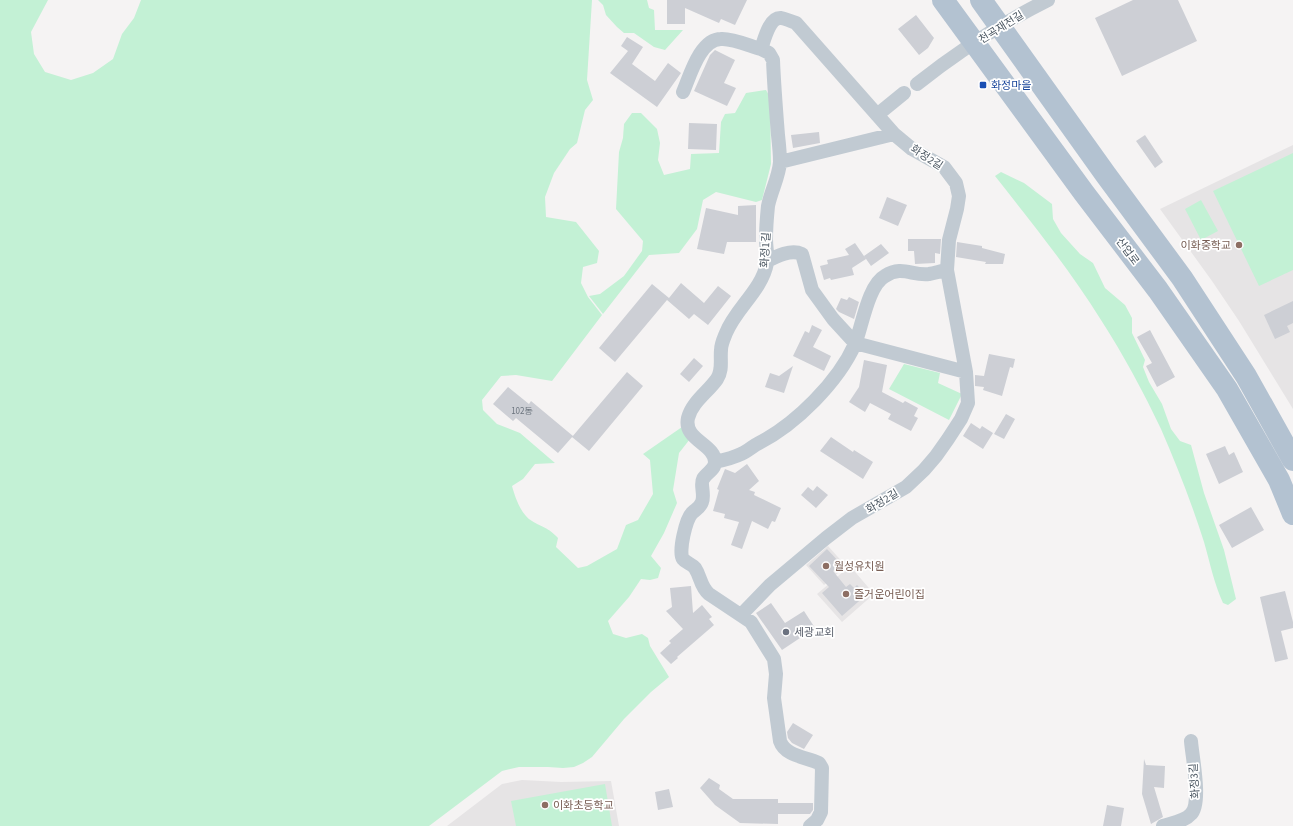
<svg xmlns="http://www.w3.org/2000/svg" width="1293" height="826" font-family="'Source Sans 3','Noto Sans KR',sans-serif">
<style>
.education{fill:#e6e4e5}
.green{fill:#c3f1d5}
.building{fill:#cdcfd5}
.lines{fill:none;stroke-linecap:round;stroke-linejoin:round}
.street{stroke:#c1cad2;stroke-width:14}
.primary{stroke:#b3c2d1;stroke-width:22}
.transit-dot{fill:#1a4fb4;stroke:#fff;stroke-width:1.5}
.education-dot{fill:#8d6e63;stroke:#fff;stroke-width:1.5}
.worship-dot{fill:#6b7280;stroke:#fff;stroke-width:1.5}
.labels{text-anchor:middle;stroke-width:3.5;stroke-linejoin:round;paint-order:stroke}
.number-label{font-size:9px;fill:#6b747e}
.street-label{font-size:11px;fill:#4a5661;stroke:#fff}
.transit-label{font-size:11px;fill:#164399;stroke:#fff;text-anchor:start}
.education-label{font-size:11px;fill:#785e54;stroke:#fff;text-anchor:start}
.worship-label{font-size:11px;fill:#5b616d;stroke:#fff;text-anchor:start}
</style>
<rect width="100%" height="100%" fill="#f5f3f3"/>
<path class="education" d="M1293 145V409L1239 321 1212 281 1160 209Z
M828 546 846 566 824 585 806 565Z
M850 566 874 594 842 622 817 594Z
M522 780 561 782 611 781 619 826H447L502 784Z"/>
<path class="green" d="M0 0H48L31 32 34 54 45 72 71 80 93 73 113 59 122 34 134 18 141 0H592L587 80 593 100 585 110 577 143 570 149 554 173 545 197 546 217 576 222 599 251 597 263 583 267 581 283 588 297 602 315 552 381 516 375 501 376 482 400 483 410 497 424 520 433 555 463 535 464 523 479 512 486C515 497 521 515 532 521 543 528 548 527 558 538L556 547 578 568 587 566 617 549 626 525 638 520 653 494 650 460 643 454 682 427 690 439 679 453 673 490 677 503 664 533 651 556 661 568 658 578 650 580 641 579 629 597 608 621 613 634 626 638 642 634 648 638 650 646 669 677 651 692 624 719 592 757 583 763 574 767 563 768 548 767H519L502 771 429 826H0Z
M598 0H647L649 8 654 10 655 30H683L665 50 654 47 634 33H624L617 27 606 15 603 5Z
M766 90 770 97 771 164 762 200 756 202 716 192 703 200 697 229 679 253 649 255 603 314 589 296 600 294 624 276 642 251 643 241 616 209 619 152 623 138 624 124 632 113H641L657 129 660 143 658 160 664 175 690 169 691 154 719 153 721 122 725 114 735 113 746 93Z
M1293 153V270L1259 286 1213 191Z
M1001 172 1024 183 1052 204 1053 219 1061 233 1080 254 1093 263 1105 288 1125 305 1132 318V333L1145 360 1143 367 1149 382 1162 404 1171 429 1180 441 1191 445 1204 493 1224 550 1236 599 1228 605 1223 603C1214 583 1210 563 1204 542 1192 504 1177 466 1161 429 1144 393 1123 354 1101 320 1070 270 1032 223 995 176Z
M1201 200 1218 231 1201 240 1185 209Z
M904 364 940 373 938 383 962 394 949 420 889 389Z
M605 784 612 826H516L511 801Z"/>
<path class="building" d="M667 0H747L735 25 721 19 719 23 685 8V24H667Z
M1133 0H1178L1197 41 1122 76 1095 18Z
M916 15 934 38 928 48 919 55 898 29Z
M627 37 643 47 632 64 655 81 668 63 681 73 657 107 610 73 628 51 621 46Z
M715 50 735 60 724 83 736 88 727 106 694 91 710 55Z
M689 123 717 124 716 150 688 149Z
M819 132 820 143 793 148 791 135Z
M1145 135 1163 162 1155 168 1136 141Z
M887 197 907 205 898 226 879 218Z
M756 205V242H727L724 254 697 249 706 208 738 215V206Z
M908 239H941L940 254 935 253V263L915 264 914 251H908Z
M957 242 982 246V248L1005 254 1003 264H985L986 262 956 257Z
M855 243 866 259 852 268 854 275 831 280 830 278 824 280 820 266 828 264 827 260 849 255 845 249Z
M881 244 889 253 871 266 864 256Z
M681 283 704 303 718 286 731 296 708 325 694 314 689 319 667 300 615 362 599 348 652 284 669 298Z
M849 297 859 302 854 319 839 312 836 309 841 298 847 300Z
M1293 301V323L1287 326 1290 332 1275 339 1264 315Z
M812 325 822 330 813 347 831 356 824 371 793 356 805 331 809 333Z
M1150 330 1175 377 1157 387 1146 366 1152 363 1137 337Z
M989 354 1015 359 1013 368 1010 367 1002 396 983 390 984 387 975 386V375L984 376Z
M694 358 703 366 689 382 680 374Z
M864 360 887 365 882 392 903 403 905 401 918 408 914 416 918 418 911 431 888 419 891 414 870 403 865 412 849 402 859 387Z
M793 366 784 393 765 387 770 373 779 376Z
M627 372 643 386 589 451 572 437Z
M508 387 529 404 531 401 573 436 558 453 516 418 513 421 493 404Z
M1006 414 1015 419 1004 439 994 434Z
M971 423 980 429 982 426 993 433 983 449 963 436Z
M831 437 853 452 854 450 873 462 863 479 820 451Z
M1225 446 1229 455 1234 452 1243 472 1219 484 1206 454Z
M747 464 759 481 749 490 755 492 754 495 781 508 775 522 772 521 768 529 752 521 742 549 731 545 739 522 724 518 725 514 713 511 719 490 717 489 725 469 735 473Z
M817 486 828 495 816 508 801 495 808 487 813 491Z
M1251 507 1264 530 1232 548 1219 525Z
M827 549 841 564 833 571 846 587 850 584 854 588 857 585 866 595 842 616 822 593 829 587 809 566Z
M691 586 693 613 702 605 712 617 709 619 714 625 677 657 678 658 671 664 660 653 671 643 669 641 683 629 666 611 672 607 670 588Z
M1285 591 1293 622V628L1281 631 1288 659 1275 662 1260 597Z
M771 603 785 623 804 611 815 628 782 650 756 613Z
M793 723 813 735 804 749 792 743 788 738 787 732Z
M1144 759 1146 765 1165 766 1164 788 1154 787 1163 817 1151 824 1142 794Z
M709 778 720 785 719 789 733 799H778V803H813V810L810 814H778V824L740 823 715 805 700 788Z
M669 789 673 807 658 810 655 792Z
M1107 805 1124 808 1121 826H1103Z"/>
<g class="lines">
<path class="street" d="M917 84C957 52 1002 23 1048 0
M683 92C690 76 700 39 721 39 732 38 750 46 761 49
M877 115 904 93
M780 162 894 134
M767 261C777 256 791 249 802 254L812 290 833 319 855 343 966 372
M715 462C724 460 733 458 741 454 748 451 753 446 759 443 796 424 838 382 855 344 862 327 868 285 885 276 902 265 912 276 929 274 935 273 941 271 947 270
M741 615 770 585 826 538 852 518 906 487 924 470 936 456 948 439 961 419 968 403 966 372 947 270 949 240 957 209 959 196 956 183 944 167 912 149 894 134 796 23C791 21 786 19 781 18 769 17 764 41 761 49L769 53 773 60C774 85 776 110 778 135 779 144 780 153 780 162 779 177 771 191 768 206 767 216 766 228 766 239 766 247 768 255 767 263 762 290 736 308 726 333 724 338 721 344 721 350 720 361 723 370 717 379 708 392 692 402 688 418 683 440 715 444 715 462 715 470 706 473 703 479 700 484 705 495 702 502 700 508 696 509 692 513 686 519 678 552 683 559 686 563 692 564 695 568 701 577 700 586 709 594L751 622 774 659 776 674 774 698 780 741C785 756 806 757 819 763L822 768 821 812 817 820 810 826
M1163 826C1172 823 1185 821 1191 814 1202 803 1192 756 1191 741"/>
<path class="primary" d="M943 0 1084 193 1158 290 1227 389 1279 480 1293 514
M981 0 1106 175 1182 278 1246 376 1293 460"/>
</g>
<rect class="transit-dot" x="979" y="81" width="8" height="8" rx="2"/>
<g class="education-dot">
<circle cx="1239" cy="245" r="4"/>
<circle cx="826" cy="566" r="4"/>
<circle cx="846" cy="594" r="4"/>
<circle cx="545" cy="805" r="4"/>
</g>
<circle class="worship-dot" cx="786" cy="632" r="4"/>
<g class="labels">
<g class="number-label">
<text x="522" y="414">102동</text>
</g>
<g class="street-label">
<text transform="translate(1001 27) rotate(-32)" y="4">천곡재전길</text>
<text transform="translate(927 157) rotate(33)" y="4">화정2길</text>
<text transform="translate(765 250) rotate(-87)" y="4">화정1길</text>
<text transform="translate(1128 251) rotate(53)" y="4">산업로</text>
<text transform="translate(882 501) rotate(-31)" y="4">화정2길</text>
<text transform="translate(1194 781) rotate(-94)" y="4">화정3길</text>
</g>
<g class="transit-label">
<text x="991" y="89">화정마을</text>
</g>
<g class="education-label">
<text x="1231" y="249" text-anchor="end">이화중학교</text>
<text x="834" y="570">월성유치원</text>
<text x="854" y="598">즐거운어린이집</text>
<text x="553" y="809">이화초등학교</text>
</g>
<g class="worship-label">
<text x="794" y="636">세광교회</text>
</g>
</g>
</svg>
